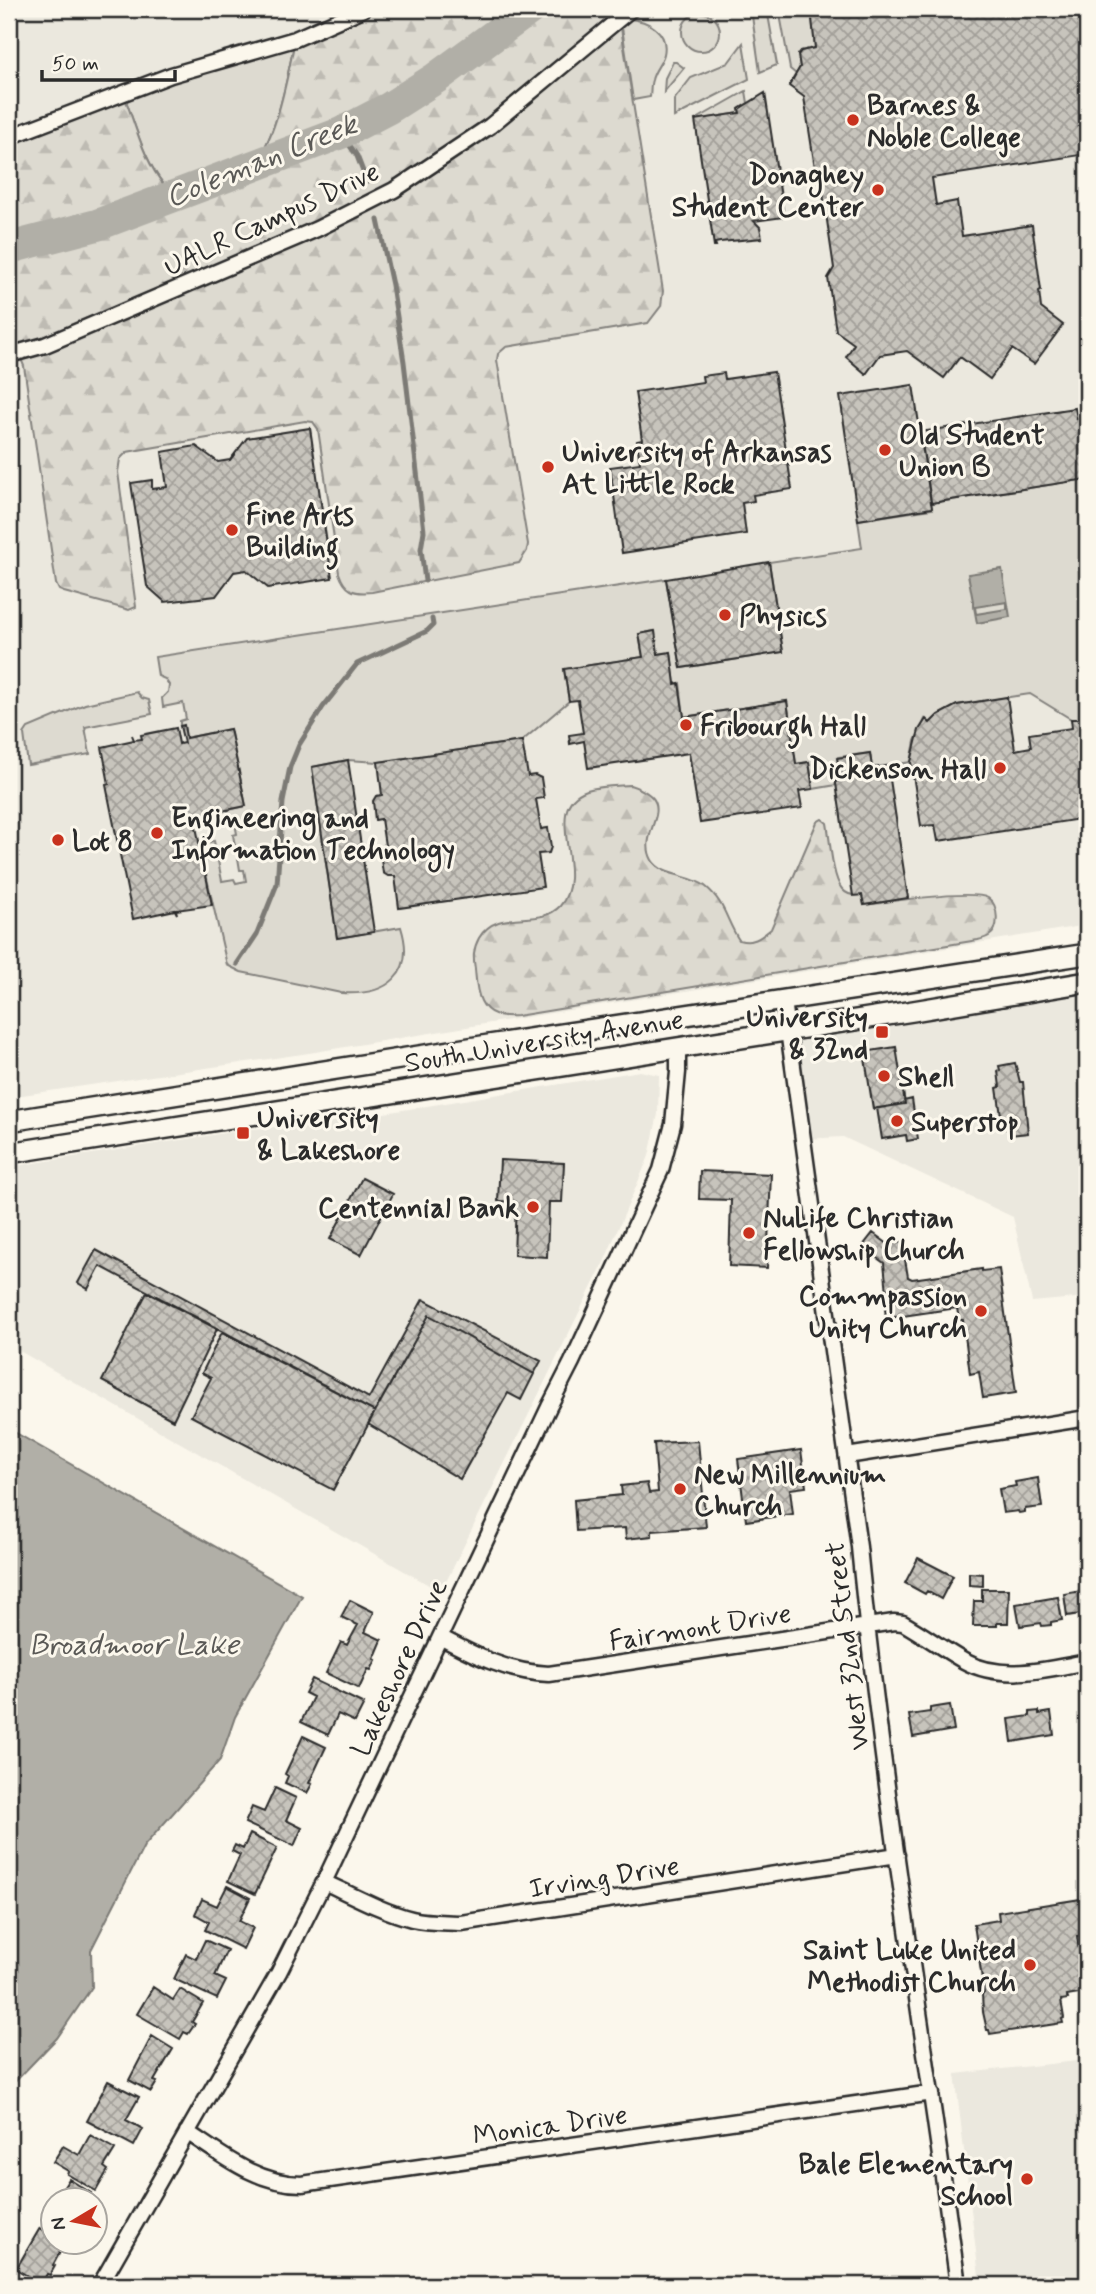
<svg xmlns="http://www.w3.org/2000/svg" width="1096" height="2294" font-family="Mynerve,sans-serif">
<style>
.built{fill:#ebe8de}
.green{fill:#dddad0;stroke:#84827e;stroke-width:2}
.forest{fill:url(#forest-firs);stroke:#84827e;stroke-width:2}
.water{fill:#b1afa7;stroke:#7b7a75;stroke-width:2;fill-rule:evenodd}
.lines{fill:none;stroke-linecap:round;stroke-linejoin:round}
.stream{stroke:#7b7a75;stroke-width:5}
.river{stroke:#b1afa7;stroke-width:32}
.building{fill:url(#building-cross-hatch);stroke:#2b2b2b;stroke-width:2}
.minor-casing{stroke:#2b2b2b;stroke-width:19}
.secondary-casing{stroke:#2b2b2b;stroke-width:24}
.minor{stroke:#fbf7ec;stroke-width:14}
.secondary{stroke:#fbf7ec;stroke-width:19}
.poi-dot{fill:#c8321e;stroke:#fbf7ec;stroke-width:2.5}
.labels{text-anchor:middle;stroke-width:6;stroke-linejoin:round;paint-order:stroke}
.poi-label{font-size:28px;font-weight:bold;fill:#2b2b2b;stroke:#fbf7ec;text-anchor:start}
.street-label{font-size:28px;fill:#2b2b2b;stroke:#fbf7ec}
.water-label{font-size:30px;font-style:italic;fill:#5a5956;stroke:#fbf7ec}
</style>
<defs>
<pattern id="forest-firs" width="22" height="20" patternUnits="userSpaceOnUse" patternTransform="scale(1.75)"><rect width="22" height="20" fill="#dddad0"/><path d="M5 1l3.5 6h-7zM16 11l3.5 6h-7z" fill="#bebbb3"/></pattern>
<pattern id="building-cross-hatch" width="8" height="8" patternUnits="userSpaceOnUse" patternTransform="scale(1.75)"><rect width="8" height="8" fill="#c7c4bc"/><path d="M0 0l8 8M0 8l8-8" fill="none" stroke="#a29f99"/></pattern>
</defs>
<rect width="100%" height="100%" fill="#fbf7ec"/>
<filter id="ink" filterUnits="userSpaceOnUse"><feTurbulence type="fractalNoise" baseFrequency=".0143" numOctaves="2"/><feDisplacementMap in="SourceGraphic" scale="14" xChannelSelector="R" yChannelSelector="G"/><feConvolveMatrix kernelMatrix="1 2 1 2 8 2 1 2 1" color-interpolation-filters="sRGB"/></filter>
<g filter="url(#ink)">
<path class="built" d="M9 9H1087V925L309 1053 9 1097Z
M1087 984V1297L1032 1302 1013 1217 843 1137 802 1139 788 1030Z
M640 1071 659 1075 658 1114 649 1156 604 1262 441 1592 9 1345V1167L250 1129 324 1123Z
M1087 2060V2285H980L955 2074Z"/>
<path class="green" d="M751 9H767L777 65 760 72Z
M779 9H835L836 15 812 18 815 48 801 51 798 55 800 67 796 74 790 69Z
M682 32a19 19 0 1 1 38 0a19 19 0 1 1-38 0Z
M629 19C647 20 669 31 664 54 662 63 654 70 652 80 650 85 651 91 650 97L633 100 621 21Z
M743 43 749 79 674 117V100L691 78 728 63Z
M294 45C285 87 275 153 238 182 229 190 216 193 204 197 191 200 174 197 165 186 144 161 136 127 125 98L174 80Z
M673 62H676L684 68 664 92 665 78Z
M746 91 748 103 739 109 740 113 695 120Z
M1087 479V719H1071L1030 694 957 705 938 715 930 723 925 719 915 741 911 762 872 768 870 753 838 757 840 776 836 785 813 789 809 762 796 764 787 701 684 717 680 683 675 684 671 653 658 654 654 631 639 634 643 657 564 669 569 701 522 741 378 762 348 760 312 767 337 938 401 927C416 975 387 996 341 993L241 972 227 965 199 844 214 841 222 881 234 879 236 883 246 881 244 870H240L238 858 242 856 240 846H235L233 835 237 834 235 823H231L228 810 246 806 230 729 186 738 184 726H180V721L186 719 183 703 163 707 162 698 168 692 169 685 165 679 158 676 155 657 666 579 681 668 783 652 769 562 862 548 858 520 932 509 931 503Z
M137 692 142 698 149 700 152 714 85 727 90 754 28 765 24 734 28 728 85 704Z"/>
<path class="forest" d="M371 9H618L663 291 661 306 648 323 506 347 498 354 497 360 528 544 527 551 519 563 372 592C354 594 345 591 339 573L318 429 313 422 305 421 127 452 120 459 118 472 136 607 129 610 64 592 59 590 56 584 24 366 17 349 9 345V124C14 133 23 137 33 136L125 98C136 127 144 161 165 186 174 196 191 200 204 197 216 193 229 190 238 182 275 153 285 87 294 45Z
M630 785C685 803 635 830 652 860 662 877 690 874 705 886 725 902 726 920 739 940 753 944 760 938 771 929L817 822 822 819 827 823C830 839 832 877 842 889 847 895 855 896 862 895L864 905C885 902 973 889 988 898 999 905 1000 929 989 936 986 938 982 939 978 940L517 1016C502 1017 488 1016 481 1001 476 991 476 979 475 969 473 957 473 949 479 938 498 906 539 929 560 906 590 871 539 807 587 790 600 786 616 786 630 785Z"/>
<path class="water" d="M1002 569 1010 617 977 623 968 574ZM1007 602V609L976 614 975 607Z
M9 1429 302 1596 235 1717 220 1760 144 1846 91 1950 92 1987 57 2038 9 2088Z"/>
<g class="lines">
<path class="stream" d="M341 133 357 156 367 182
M378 220 392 285 404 362 424 531 421 549 425 581
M237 964 257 934 277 884 283 802 290 767 299 745 323 707 357 664 427 631 433 625 432 619"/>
<path class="river" d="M9 248 97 225 341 133 389 108 436 78 530 9"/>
</g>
<path class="building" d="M835 9H1087V154L932 178 936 205 957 201 962 236 1032 225 1041 290 1039 291 1041 308 1063 325 1034 364 1012 349 990 379 960 357 944 378 907 351 880 355 866 374 846 357 854 344 836 331 828 278 834 268 820 173 815 168 804 97 789 86 800 67 798 55 801 51 815 48 812 18 836 15Z
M765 93 784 217 754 221 760 227 762 238 720 242 715 243 716 246H714L695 120 740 113 739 109Z
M774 372 792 489 753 495 754 501 742 503 746 534 622 553 610 467 640 463 637 441 642 440 635 392 703 382 702 376 724 373 725 379Z
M913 385 932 508 858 520 840 396Z
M1075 408 1077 419 1087 417V479L931 503 920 432Z
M310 428 332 578 268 588 246 570 234 572 216 596 165 602 147 586 131 483 152 480V489L167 487 162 452 196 446 218 462 230 460 247 438Z
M769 562 783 652 681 668 666 579Z
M655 631 658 654 671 652 675 684 679 683 684 717 787 701 796 764 809 762 813 789 799 791 802 808 700 823 689 753 588 768 584 741 570 744 569 735 583 733 578 700 569 701 564 669 643 657 639 634Z
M1007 697 1015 750 1031 747 1029 734 1072 728 1071 719H1087V818L938 841 935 825 921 826 911 762 919 730 926 719 930 723 938 715 957 705Z
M184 725 186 738 230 729 246 806 203 815 204 821 201 822 199 816 194 817 212 905 176 910 177 914 175 910 133 919 106 785 109 784 102 747 134 740 132 735 134 740 142 739 141 735 176 728 179 744 184 743 180 726Z
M522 741 528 776 535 775 541 778 544 798 536 799 541 829 548 828 551 847 549 853 538 854 543 887 399 908 395 876H388L383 873 380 853 386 852 381 819 375 820 373 801 376 796 382 795 378 762Z
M870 753 872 768 888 766 908 898 864 905 862 895 853 896 835 777 840 776 837 758Z
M348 760 374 932 337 938 312 767Z
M896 1047 905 1104 873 1109 864 1052Z
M1015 1063 1020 1082H1023L1028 1133 1010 1135 1009 1128 1003 1129 997 1088 1000 1087 998 1071 1000 1070 999 1066Z
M912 1099 918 1139 907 1141 906 1135 882 1139 877 1108 905 1104 904 1101Z
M500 1160 564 1163 562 1202H549L547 1257 514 1255 516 1202 498 1201Z
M700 1171 771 1174 767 1268 729 1266 731 1200 699 1199Z
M362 1178 393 1194 361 1255 330 1239Z
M873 1233 888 1244 902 1242 908 1277 912 1279 982 1269V1271L999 1269 1016 1393 983 1398 979 1372 970 1374 963 1320H959L957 1308 890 1318 889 1315 886 1317 884 1301 879 1302 878 1293 887 1292 884 1263 862 1247Z
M96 1250 369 1398 423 1299 541 1361 534 1374 429 1315 375 1412 100 1266 88 1289 78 1283Z
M147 1292 217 1329 173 1420 102 1381Z
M429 1315 534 1374 521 1400 508 1393 460 1479 368 1424Z
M222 1332 375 1412 333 1490 191 1416 211 1378 202 1373Z
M698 1441 706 1527 652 1531V1536L626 1539 625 1528 576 1531 574 1500 622 1495 621 1486 647 1483 649 1493 658 1492 654 1443Z
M801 1450 806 1487 790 1489 793 1514 746 1521 738 1459Z
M1038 1478 1042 1507 1025 1509V1512L1019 1513 1018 1511 1003 1513 999 1489 1016 1486 1015 1482Z
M918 1558 953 1576 941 1599 927 1591 925 1594 905 1583Z
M969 1573 983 1574V1586L969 1585Z
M982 1589H1009L1008 1623H997V1626H973L974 1601H982Z
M1087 1590V1613L1067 1616 1064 1594Z
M1058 1597 1062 1620 1051 1622V1625L1042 1626 1041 1623 1020 1626 1016 1604Z
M350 1600 374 1612 365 1632 382 1640 374 1659 376 1660 371 1670 368 1669 359 1689 326 1673 341 1642 347 1645 358 1625 341 1617Z
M312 1679 364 1704 355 1722 338 1714 328 1735 301 1722 313 1697 305 1693Z
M950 1705 954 1730 913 1737 909 1715 930 1712V1708Z
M1039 1711V1714L1051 1712 1054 1735 1012 1742 1009 1719 1030 1716V1712Z
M303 1736 326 1747 309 1783 312 1784 307 1793 285 1783 288 1776 285 1774Z
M275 1788 296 1798 286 1820 302 1828 294 1846 245 1823 252 1807 264 1812Z
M250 1834 277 1848 255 1894 228 1881 240 1855 232 1851 235 1845 243 1849Z
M227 1886 250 1898 239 1921 253 1928 243 1949 205 1930 209 1922 195 1914 202 1899 217 1906Z
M1087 1898V1935L1077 1936 1085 1993 1067 1996 1068 1999 1061 2000 1064 2018 1062 2019 1063 2023 990 2034 989 2030H987L983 2012 982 1994 984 1993 974 1924 999 1920 998 1912Z
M205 1940 227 1950 215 1976 226 1981 217 1999 174 1979 186 1954 196 1959Z
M153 1987 173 2000 180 1989 203 2003 192 2022 195 2024 188 2034 184 2032 180 2039 137 2014Z
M152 2036 173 2049 154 2081 157 2082 151 2092 129 2080Z
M108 2081 139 2097 126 2120 143 2129 134 2146 87 2121Z
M90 2135 115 2149 104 2167 108 2170 96 2191 67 2174 68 2171 53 2162 63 2146 79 2155Z
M69 2179 91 2193 87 2200H52V2226L45 2221 49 2214 44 2211 53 2195 57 2198Z
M40 2228 52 2236V2242L65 2243 53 2265 55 2266 50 2275 47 2274 41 2284 16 2269Z"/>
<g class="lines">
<defs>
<path id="minor" d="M9 137 171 75 295 39 363 9
M9 355 45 345 317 229 394 190 490 126 631 9
M784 1001 859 1547C883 1794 925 2039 958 2285
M847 1456 1087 1418
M440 1637C476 1656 507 1672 549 1674L894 1622 903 1623C924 1635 943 1649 964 1661 1002 1682 1047 1669 1087 1662
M324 1882C352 1895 381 1911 412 1919 428 1923 445 1922 461 1923L897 1855
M187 2132C223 2156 258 2184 302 2184L932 2093
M100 2285 279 1972 324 1882 549 1407 572 1362 661 1170 673 1124 678 1072V1047"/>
<path id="secondary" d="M9 1121 482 1046 1087 954
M9 1153 913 1011 1087 982"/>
</defs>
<use href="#minor" class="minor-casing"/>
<use href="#secondary" class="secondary-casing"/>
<use href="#minor" class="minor"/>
<use href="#secondary" class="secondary"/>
</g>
</g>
<g class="poi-dot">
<circle cx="853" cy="120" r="7"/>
<circle cx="878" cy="190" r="7"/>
<circle cx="885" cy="450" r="7"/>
<circle cx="548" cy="467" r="7"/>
<circle cx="232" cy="530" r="7"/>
<circle cx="725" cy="615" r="7"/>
<circle cx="686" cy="725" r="7"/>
<circle cx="1000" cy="768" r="7"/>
<circle cx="157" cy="833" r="7"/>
<circle cx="58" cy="840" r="7"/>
<rect x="875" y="1025" width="14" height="14" rx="3.5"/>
<circle cx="884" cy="1076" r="7"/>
<circle cx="897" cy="1121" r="7"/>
<rect x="236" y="1126" width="14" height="14" rx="3.5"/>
<circle cx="533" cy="1207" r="7"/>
<circle cx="749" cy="1233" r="7"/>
<circle cx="981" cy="1311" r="7"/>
<circle cx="680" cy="1489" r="7"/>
<circle cx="1030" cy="1965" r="7"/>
<circle cx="1027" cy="2179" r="7"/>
</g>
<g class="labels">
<g class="poi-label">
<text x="867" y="114">Barnes &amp;<tspan x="867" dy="32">Noble College</tspan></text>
<text x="864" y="184" text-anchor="end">Donaghey<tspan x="864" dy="32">Student Center</tspan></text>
<text x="899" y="444">Old Student<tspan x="899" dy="32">Union B</tspan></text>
<text x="562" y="461">University of Arkansas<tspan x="562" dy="32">At Little Rock</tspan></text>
<text x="246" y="524">Fine Arts<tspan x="246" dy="32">Building</tspan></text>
<text x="739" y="625">Physics</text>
<text x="700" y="735">Fribourgh Hall</text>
<text x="986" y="778" text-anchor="end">Dickenson Hall</text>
<text x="171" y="827">Engineering and<tspan x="171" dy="32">Information Technology</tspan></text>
<text x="72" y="850">Lot 8</text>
<text x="868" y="1026" text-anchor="end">University<tspan x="868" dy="32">&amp; 32nd</tspan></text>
<text x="898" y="1086">Shell</text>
<text x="257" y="1127">University<tspan x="257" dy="32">&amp; Lakeshore</tspan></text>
<text x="911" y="1131">Superstop</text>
<text x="519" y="1217" text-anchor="end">Centennial Bank</text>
<text x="763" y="1227">NuLife Christian<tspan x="763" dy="32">Fellowship Church</tspan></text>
<text x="967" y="1305" text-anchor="end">Commpassion<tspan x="967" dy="32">Unity Church</tspan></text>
<text x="694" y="1483">New Millennium<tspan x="694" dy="32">Church</tspan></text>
<text x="1016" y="1959" text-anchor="end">Saint Luke United<tspan x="1016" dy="32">Methodist Church</tspan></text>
<text x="1013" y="2173" text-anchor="end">Bale Elementary<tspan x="1013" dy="32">School</tspan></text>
</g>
<g class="street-label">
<text transform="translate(271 218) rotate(-25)" y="10">UALR Campus Drive</text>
<text transform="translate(544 1040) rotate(-9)" y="10">South University Avenue</text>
<text transform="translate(700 1626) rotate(-9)" y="10">Fairmont Drive</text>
<text transform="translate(846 1646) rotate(-97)" y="10">West 32nd Street</text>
<text transform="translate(398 1667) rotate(-65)" y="10">Lakeshore Drive</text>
<text transform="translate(604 1876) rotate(-9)" y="10">Irving Drive</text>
<text transform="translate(550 2124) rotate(-8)" y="10">Monica Drive</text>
</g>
<g class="water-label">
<text transform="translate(261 160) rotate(-22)" y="10">Coleman Creek</text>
<text x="134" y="1654">Broadmoor Lake</text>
</g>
</g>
<rect width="1096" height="2294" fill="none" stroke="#fbf7ec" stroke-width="35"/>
<rect x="18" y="18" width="1061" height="2259" fill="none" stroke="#2b2b2b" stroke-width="2.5" filter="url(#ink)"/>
<g transform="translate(74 2221) rotate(260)"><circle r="33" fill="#fbf7ec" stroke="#a8a59f" stroke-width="2"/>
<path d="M0-5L12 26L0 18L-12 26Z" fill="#c8321e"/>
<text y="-10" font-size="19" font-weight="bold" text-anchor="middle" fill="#2b2b2b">N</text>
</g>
<path d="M42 70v10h133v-10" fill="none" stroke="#2b2b2b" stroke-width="3.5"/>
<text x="52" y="70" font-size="21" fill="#2b2b2b" stroke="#fbf7ec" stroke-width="5" paint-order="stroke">50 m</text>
</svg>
